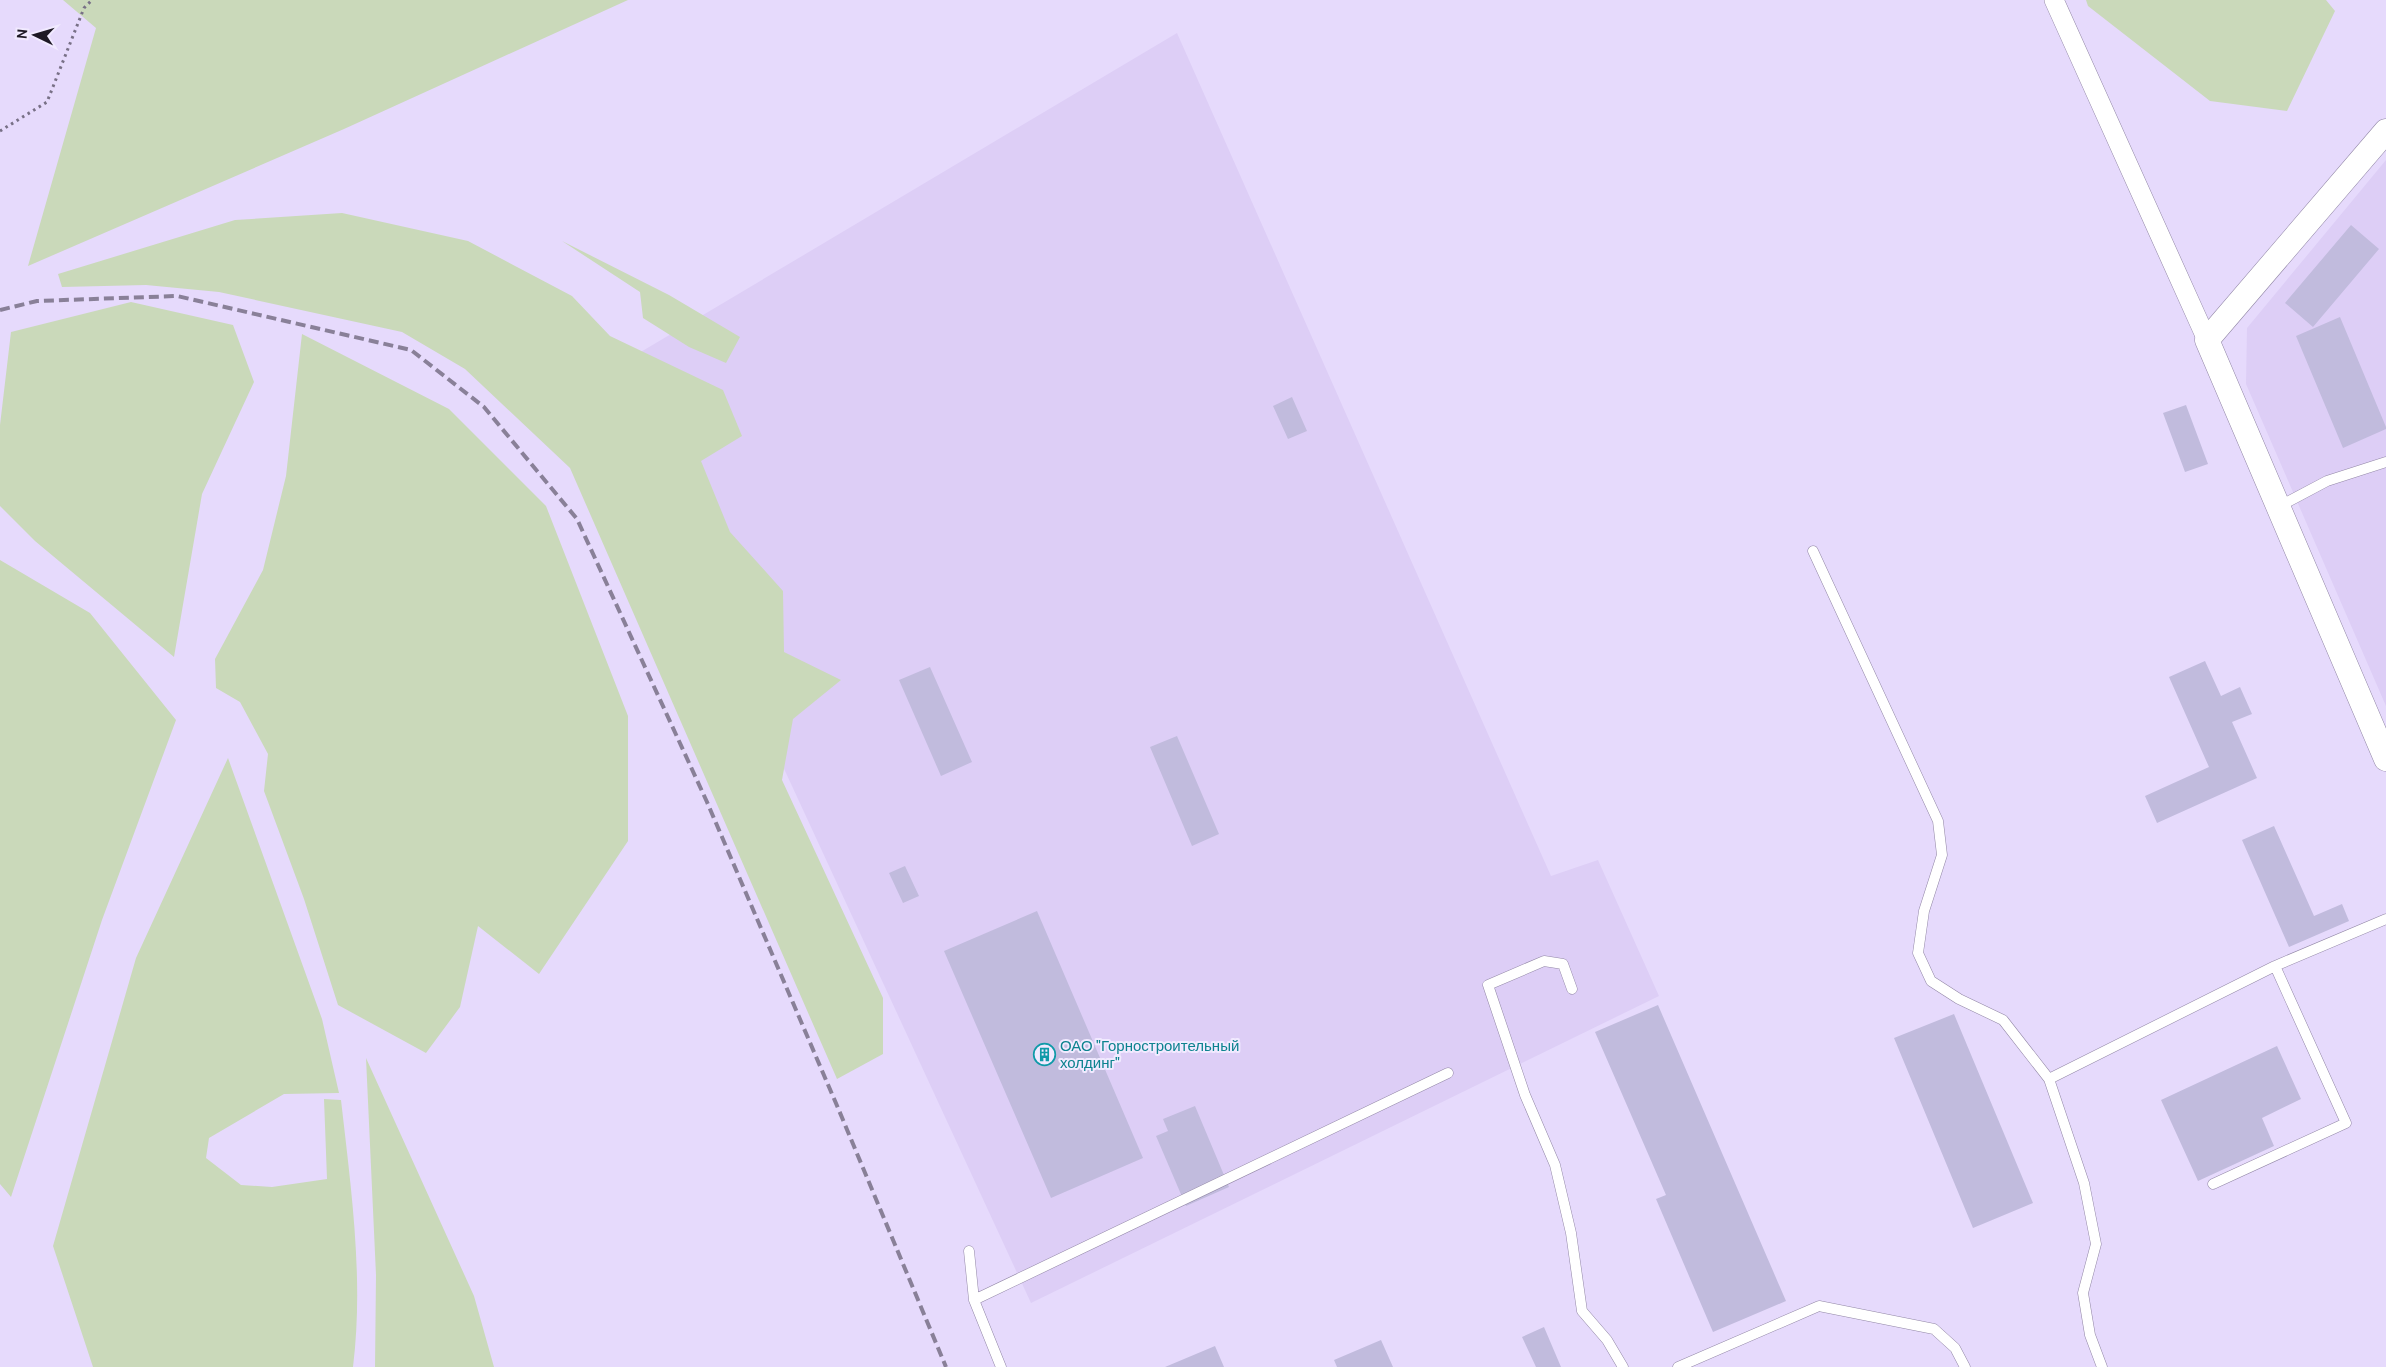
<svg xmlns="http://www.w3.org/2000/svg" width="2386" height="1367" font-family="Cabin,sans-serif">
<style>
.built{fill:#ddcef6}
.green{fill:#cad9ba}
.building{fill:#c1bbdd}
.lines{fill:none;stroke-linecap:round;stroke-linejoin:round}
.service-casing{stroke:#9287a6;stroke-width:11}
.minor-casing{stroke:#9287a6;stroke-width:20}
.tertiary-casing{stroke:#9287a6;stroke-width:25}
.path{stroke:#787086;stroke-width:3;stroke-dasharray:2.5 4;stroke-linecap:butt}
.service{stroke:#fff;stroke-width:10}
.minor{stroke:#fff;stroke-width:19}
.tertiary{stroke:#fff;stroke-width:24}
.rail{stroke:#898098;stroke-width:4;stroke-dasharray:10 5;stroke-linecap:butt}
.labels{text-anchor:middle;stroke-width:4;stroke-linejoin:round;paint-order:stroke}
.culture-label{font-size:15px;fill:#0d838f;stroke:#f1eaff;text-anchor:start}
</style>
<rect width="100%" height="100%" fill="#e6dafc"/>
<path class="built" d="M1177 33 1551 876 1598 860 1659 996 1031 1303 602 375Z
M2386 160V706L2246 384 2247 328Z"/>
<path class="green" d="M63 0H628L344 129 28 266 96 28Z
M2086 0H2326L2335 11 2287 111 2210 101 2088 6Z
M342 213 468 241 572 296 610 336 723 390 742 436 701 461 730 532 783 591 784 652 841 680 793 719 782 780 883 998V1054L837 1079 570 468 465 369 402 332 219 292 146 285 62 287 58 274 235 220Z
M562 241 669 295 740 337 726 363 689 347 643 318 640 292Z
M131 302 233 325 254 382 202 494 174 657 35 541 0 506V425L11 332Z
M302 334 449 409 546 506 628 716V841L539 974 478 926 460 1007 426 1053 338 1005 304 899 264 791 268 754 240 702 216 688 215 659 263 570 286 476Z
M0 560 90 613 176 720 102 920 11 1197 0 1184Z
M228 758 322 1019 339 1093 284 1094 209 1138 206 1158 241 1185 272 1187 327 1179 324 1099 341 1100C351 1188 364 1279 353 1367H93L53 1246 136 958Z
M366 1058 474 1296 494 1367H375L376 1275Z"/>
<path class="building" d="M2351 225 2379 249 2313 327 2285 303Z
M2340 317 2386 427V429L2343 448 2296 336Z
M1292 397 1307 431 1288 439 1273 406Z
M2186 405 2208 464 2185 472 2163 413Z
M2205 661 2221 696 2240 687 2252 714 2232 722 2257 778 2157 823 2145 796 2209 767 2169 677Z
M930 667 972 762 941 776 899 680Z
M1177 736 1219 834 1192 846 1150 747Z
M2274 826 2314 916 2342 904 2349 921 2289 947 2242 840Z
M905 866 919 896 903 903 889 873Z
M1037 911 1143 1158 1051 1198 944 951Z
M1658 1005 1786 1301 1713 1332 1656 1199 1666 1195 1595 1032Z
M1954 1014 2033 1203 1973 1228 1894 1038Z
M2277 1046 2301 1099 2262 1118 2274 1146 2198 1181 2161 1100Z
M1195 1106 1229 1187 1186 1206 1156 1136 1168 1131 1163 1119Z
M1544 1327 1561 1367H1536L1522 1337Z
M1381 1340 1393 1367H1337L1334 1360Z
M1215 1346 1224 1367H1165Z"/>
<g class="lines">
<defs>
<path id="service" d="M2278 507 2327 481 2386 462
M1813 551 1938 821 1942 855 1924 911 1918 953 1931 981 1959 999 2003 1020 2049 1079 2084 1183 2096 1244 2083 1293 2090 1335 2102 1367
M1572 989 1563 964 1544 961 1488 985 1525 1095 1555 1165 1571 1233 1582 1311 1607 1340 1623 1367
M2049 1079 2275 966 2386 919
M2213 1184 2346 1123 2275 966
M969 1251 974 1300 1001 1367
M974 1300 1448 1073
M1678 1367 1819 1306 1934 1329 1955 1348 1965 1367"/>
<path id="minor" d="M2054 0 2207 340"/>
<path id="tertiary" d="M2386 131 2207 340 2386 759"/>
</defs>
<use href="#service" class="service-casing"/>
<use href="#minor" class="minor-casing"/>
<use href="#tertiary" class="tertiary-casing"/>
<path class="path" d="M0 131 47 102 84 8 92 0"/>
<use href="#service" class="service"/>
<use href="#minor" class="minor"/>
<use href="#tertiary" class="tertiary"/>
<path class="rail" d="M0 310 37 301 177 296 411 350 484 407 577 519 707 802 838 1108 946 1367"/>
</g>
<defs>
<symbol id="building-ring" viewBox="-11 -11 22 22"><circle r="9.5" fill="#f1eaff" stroke="#0f9aa8" stroke-width="1.5"/><path d="M-4-6H4V6H1V3H-1V6H-4ZM-2.5-4.3h1.7v1.8h-1.7ZM.8-4.3h1.7v1.8H.8ZM-2.5-1h1.7V.8h-1.7ZM.8-1h1.7V.8H.8Z" fill="#0f9aa8"/></symbol>
</defs>
<g fill-rule="evenodd">
<use href="#building-ring" x="1032" y="1042" width="25" height="25"/>
</g>
<g class="labels">
<g class="culture-label">
<text x="1060" y="1051">ОАО "Горностроительный<tspan x="1060" dy="17">холдинг"</tspan></text>
</g>
</g>
<g transform="translate(35 35) rotate(275)" stroke="#f1eaff" stroke-width="4" paint-order="stroke">
<path d="M0-4L9 19L0 12L-9 19Z" fill="#1e1925"/>
<text y="-8" font-size="14" font-weight="bold" text-anchor="middle" fill="#1e1925">N</text>
</g>
</svg>
